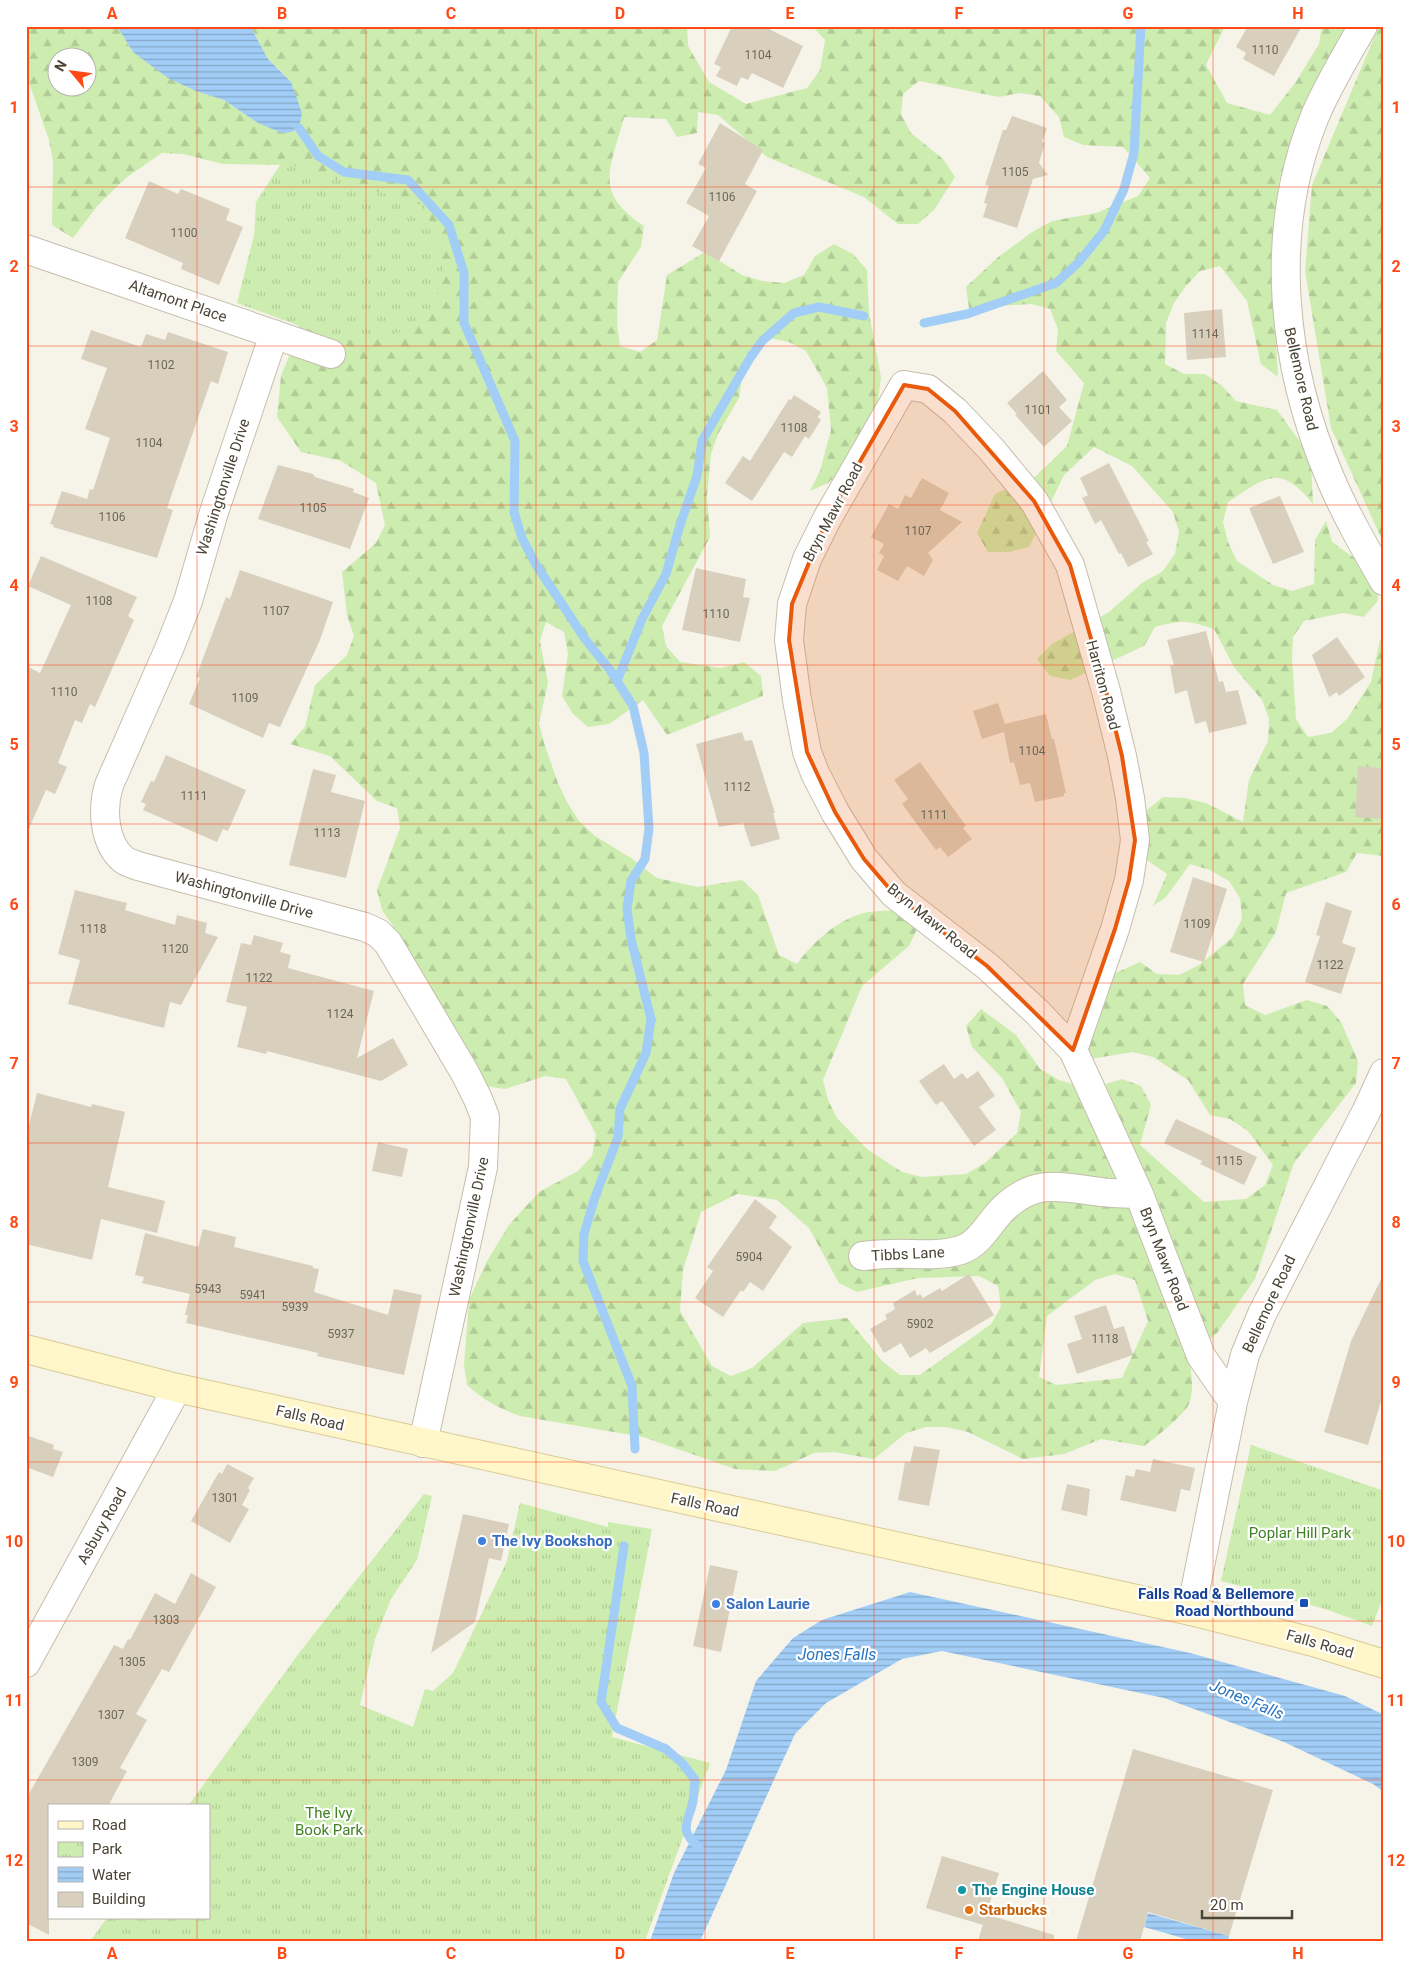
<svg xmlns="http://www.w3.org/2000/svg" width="1410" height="1967" font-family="Roboto,sans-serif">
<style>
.forest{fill:url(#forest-firs);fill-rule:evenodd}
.park{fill:url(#park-tufts)}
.water{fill:url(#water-rules)}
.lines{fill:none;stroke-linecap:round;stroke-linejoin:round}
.stream{stroke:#a1cdf6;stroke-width:9}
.building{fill:#d8d0bd}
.street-casing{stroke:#c5bead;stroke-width:30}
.secondary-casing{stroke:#d9cb95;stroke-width:30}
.street{stroke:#fff;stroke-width:28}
.secondary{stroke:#fff6c9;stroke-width:28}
.marked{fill:#e8590c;fill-opacity:0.2;stroke:#e8590c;stroke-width:4;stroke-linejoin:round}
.grid{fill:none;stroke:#ff4a16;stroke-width:1;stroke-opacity:0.55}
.shop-dot{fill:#3f7fe0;stroke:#fff;stroke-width:2}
.transit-dot{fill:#1a4fb4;stroke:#fff;stroke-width:2}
.culture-dot{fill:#0f9aa8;stroke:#fff;stroke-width:2}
.food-dot{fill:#e8710a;stroke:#fff;stroke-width:2}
.labels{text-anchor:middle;stroke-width:4.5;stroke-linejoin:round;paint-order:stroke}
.number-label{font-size:12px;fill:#6e6758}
.street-label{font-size:15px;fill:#4a4436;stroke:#fff}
.park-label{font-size:15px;fill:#418124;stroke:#fff}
.shop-label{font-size:15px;font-weight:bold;fill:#366cbe;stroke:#fff;text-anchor:start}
.transit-label{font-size:15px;font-weight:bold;fill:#164399;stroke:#fff;text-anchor:end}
.culture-label{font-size:15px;font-weight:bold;fill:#0d838f;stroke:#fff;text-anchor:start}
.food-label{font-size:15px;font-weight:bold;fill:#c56008;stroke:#fff;text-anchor:start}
.water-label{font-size:16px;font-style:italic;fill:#2674c0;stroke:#fff}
.neatline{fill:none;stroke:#ff4a16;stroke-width:2}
.grid-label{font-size:16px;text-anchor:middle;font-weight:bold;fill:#ff4a16}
</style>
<defs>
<pattern id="forest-firs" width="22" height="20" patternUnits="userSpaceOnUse" patternTransform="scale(1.25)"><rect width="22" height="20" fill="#ccedaf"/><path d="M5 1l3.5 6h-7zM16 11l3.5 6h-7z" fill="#b1cc97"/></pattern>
<pattern id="park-tufts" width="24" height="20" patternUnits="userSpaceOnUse" patternTransform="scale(1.25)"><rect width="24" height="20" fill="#ccedaf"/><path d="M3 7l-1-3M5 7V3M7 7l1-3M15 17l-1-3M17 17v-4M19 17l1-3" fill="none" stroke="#b1cc97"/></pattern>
<pattern id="water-rules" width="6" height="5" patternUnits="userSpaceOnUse" patternTransform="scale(1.25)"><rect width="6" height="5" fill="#a1cdf6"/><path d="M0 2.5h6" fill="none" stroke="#85a8c8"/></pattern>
</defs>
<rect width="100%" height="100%" fill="#f6f3e9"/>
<path class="forest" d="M26 26H117L133 52 196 91 224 100 258 123 291 82 268 59 250 26H687L688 46 709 82 746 104 807 88 820 70 825 40 812 26H1225L1206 65 1227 103 1270 115 1296 82 1319 44 1322 26H1348L1313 90 1279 181 1272 282 1278 377 1261 364 1247 301 1220 266 1200 271 1186 286 1174 303 1166 323 1165 364 1184 374H1205L1222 386 1236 401 1277 410 1301 443 1311 462 1313 504C1280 463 1266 477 1228 502L1223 522 1228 542 1237 561 1273 585 1292 591 1314 584 1315 540 1326 521 1332 542 1367 567 1381 581 1377 602 1364 617 1343 613 1304 621 1293 637 1292 658 1296 719 1308 737 1331 733 1347 719 1371 682 1380 640 1384 638V856L1357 853 1346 872 1286 893 1276 932 1243 984 1245 1005 1265 1015 1307 1000 1327 1006 1341 1022 1358 1061 1356 1083 1294 1163 1255 1279 1217 1333 1203 1346 1186 1342C1189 1360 1196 1386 1189 1404 1185 1414 1154 1439 1144 1446L1101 1439 1064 1454 1023 1459 968 1432 946 1427H926L906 1433 874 1459 834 1452 814 1453 775 1471 735 1469 643 1437 520 1416C499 1408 483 1400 467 1385L464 1365 469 1300 487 1261 509 1225 539 1192 578 1171 592 1156 596 1134 566 1079 545 1076 505 1089 485 1086 449 1034 435 993 397 948 393 926 382 910 377 890 400 828 397 808 377 801 330 756 290 744 305 727 315 685 347 655 354 636 347 615 342 572 376 543 385 525 376 483 341 461 301 452 277 417 281 376 297 336 301 314 285 165 223 164 183 154 162 153 127 177 98 205 73 238 52 225 53 161 49 140 26 74ZM58 58H88V88H58ZM919 81 999 97 1019 93 1040 96 1059 117 1064 137 1083 145 1123 147 1150 178 1138 196 1096 213 1052 221 1032 232 997 258 966 287 969 308 1031 304 1050 309 1058 329 1056 351 1084 383 1067 446 1036 476 995 494 977 533 988 552H1009L1029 547 1064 475 1094 447 1132 466 1173 512 1179 532 1175 554 1162 572 1143 582 1109 612 1052 644 1037 659 1050 676 1070 680 1144 646 1155 627C1180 620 1189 620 1214 629L1234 667 1262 700 1269 719 1268 741 1249 780 1243 822 1206 803 1185 798 1163 797 1147 810 1134 851 1167 874 1153 906 1166 897 1190 864 1210 870 1229 881 1240 898 1242 919 1232 938 1199 965 1179 975 1157 974 1140 962 1100 980 1081 1040 1090 1059 1133 1052 1153 1057 1188 1080 1210 1115 1230 1119 1248 1131 1273 1165 1265 1185 1246 1199 1204 1202 1140 1145 1151 1105 1141 1086 1122 1079 1101 1086H1080L1059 1080 1040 1069 1016 1035 981 1009 966 1026 972 1047 1002 1078 1021 1112 1017 1133 985 1163 966 1174 922 1177 902 1172 867 1149 837 1118 828 1100 823 1080 862 986 909 946 917 929 907 910C894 911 878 910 864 913 837 920 813 942 797 964L779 955 758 895 742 880 698 887 657 878 631 858 595 836 579 821 567 802 558 783 544 743 539 723 548 683 540 641 546 622 564 632 568 653 562 696 573 714 588 727 609 724 643 700 667 735 763 696 761 676 744 662 721 668 680 662 666 646 662 626 710 537 707 496 711 454 718 434 739 398 745 356 769 338 789 342 806 351 827 388 831 430 820 471 810 491 828 483 858 454 876 418 881 377 869 313 867 270 853 254 834 244 815 256 804 275 784 283 762 281 742 275 705 252 667 275 657 340 640 352 620 346 617 324 618 282 641 247 644 226C592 192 611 168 624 117L666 119 677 137 697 133 698 112 718 115 767 157 864 197 898 224H918L934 210 955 177 943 159 911 133 901 114 903 94ZM737 1194 777 1200 809 1228 839 1283 857 1292 918 1278 979 1276 998 1286 1001 1307 991 1324 920 1375H900L883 1362 847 1318 803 1323 752 1368 731 1376 712 1366 680 1311 683 1270 701 1212ZM1115 1274 1135 1280 1148 1321 1122 1378 1056 1385 1039 1377 1047 1316 1095 1280Z
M1379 26H1384V544L1331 428 1305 271 1312 185Z"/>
<path class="park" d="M282 162 425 206 445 276 433 305 405 332 341 341 237 303 254 235 256 202Z
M1251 1445 1384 1491V1595L1372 1626 1325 1609 1221 1581Z
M424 1494 432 1496 417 1560 391 1599 375 1639 360 1705 413 1727 425 1689 433 1691 453 1673 507 1561 520 1503 608 1527V1522L652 1529 612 1737 710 1763 645 1941H90L107 1918H209V1806H188L299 1653Z"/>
<path class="water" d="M117 26H250L268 59 291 82 302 113 299 128 291 132 282 133 258 123 224 100 196 91 168 78 133 52Z
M910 1592 1190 1653 1345 1696 1384 1715V1792L1373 1784 1284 1742 1164 1698 942 1651 902 1659 826 1703 795 1734 700 1941H650L674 1873 726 1770 756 1681 793 1638 822 1620Z
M1148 1913 1229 1936 1228 1941H1193L1144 1927Z"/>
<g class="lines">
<path class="stream" d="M299 128 318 156 344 172 408 180 449 225 464 273V323L515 441 514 512 522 538 535 563 585 639 610 670 633 706 644 753 649 828 645 859 631 881 627 909 631 939 651 1019 646 1053 620 1109 618 1137 595 1197 584 1234 583 1261 632 1386 635 1449
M924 323 967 314 1056 283 1078 263 1104 231 1124 189 1134 153 1141 26
M617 681 642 619 666 574 680 525 697 476 702 441 750 358 763 340 794 313 819 307 864 316
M624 1546 601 1702 617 1728 666 1749 683 1764 695 1780C694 1787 694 1794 693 1801 689 1821 677 1830 699 1847"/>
</g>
<path class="building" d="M732 26H763L803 46 783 88 752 73 748 80 741 77 737 86 716 76 721 67 714 64Z
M1248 26H1302L1274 76 1243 59 1246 53 1236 47Z
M1012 116 1047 128 1042 142 1045 143 1039 163 1048 175 1033 179 1017 228 983 217 987 204 984 203 989 186 985 185 1003 130H1006Z
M720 123 763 150 745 184 757 191 719 261 692 246 709 216 686 203 706 168 698 164Z
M149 181 178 194 181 189 230 209 226 220 243 227 219 285 181 269 183 263 125 238Z
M1222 309 1226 357 1187 360 1184 313Z
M91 330 141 347 146 334 165 340 168 332 228 352 218 384 211 381 198 418 167 508 173 510 157 558 53 527 54 525 50 524 62 491 87 499 90 489 93 490 110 438 85 429 107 368 81 359Z
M1043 371 1067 400 1059 407 1072 421 1044 447 1015 415 1017 414 1007 403Z
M794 395 821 412 818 417 821 420 809 439 805 436 792 457 784 452 752 501 725 483 743 456 750 461 789 399 791 400Z
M1109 463 1149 541 1146 542 1153 554 1128 567 1121 553 1119 554 1101 520 1095 524 1082 498 1088 495 1080 478Z
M278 465 313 474 315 477 354 489 353 492 369 498 350 549 258 519Z
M922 478 949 493 940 510 962 522 928 553 933 560 924 576 907 566 898 581 877 570 884 556 879 553 884 544 871 537 889 504 898 509 905 495 911 498Z
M1280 496 1304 552 1273 564 1249 508Z
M41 556 137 597 128 616 134 620 95 707 90 704 82 723 75 720 58 763 67 767 55 794 46 790 26 835V666L40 673 71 605 28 586Z
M696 568 746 579 743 597 750 598 740 642 682 630Z
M240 570 333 602 320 640 280 727 269 723 263 738 189 704 200 678 196 677 226 597 230 599Z
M1206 631 1219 682 1223 681 1226 692 1238 690 1247 724 1209 733 1206 721 1195 724 1187 690 1175 694 1170 666 1174 665 1167 640Z
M1337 637 1365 677 1339 696 1337 692 1329 697 1312 655Z
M998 703 1005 724 1046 714 1052 739H1054L1066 793H1064V796L1035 802 1030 783 1020 785 1014 762 1010 763 1004 732 982 739 973 711Z
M742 732 745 741 752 740 775 813H773L780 839 751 847 743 823 719 827 696 744Z
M166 755 246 790 228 831 223 829 217 842 143 810 146 804 141 802 151 781 154 782Z
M920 762 966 826 963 828 972 839 948 857 940 847 936 850 902 804 908 799 894 780Z
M1358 766 1384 768V819L1355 817Z
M313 769 336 775 331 792 365 801 346 878 289 865Z
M1193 877 1227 889 1204 962 1170 952Z
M75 890 127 903 125 910 175 925 177 915 207 923 205 933 218 937 181 1005 170 1002 164 1028 68 1004 80 960 58 954Z
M1326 902 1352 911 1342 943 1356 948 1341 994 1305 982 1320 936 1316 935Z
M254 935 283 943 280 952 291 955 288 968 374 991 357 1058 393 1038 408 1065 381 1081 267 1051 266 1054 237 1047 247 1007 226 1002 241 943 251 945Z
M944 1064 954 1079 962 1073 967 1079 978 1071 995 1096 979 1107 996 1130 974 1146 942 1101 936 1105 919 1081Z
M37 1093 91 1107 92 1104 125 1112 108 1187 165 1201 157 1233 101 1219 92 1260 26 1244V1137Z
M1176 1119 1257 1157 1244 1185 1200 1164 1202 1161 1164 1143Z
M378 1142 408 1149 402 1177 372 1171Z
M755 1199 777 1216 769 1228 792 1247 763 1291 750 1282 743 1292 741 1290 723 1317 695 1298 713 1271 707 1267Z
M203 1229 236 1237 234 1247 313 1266V1268L319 1269 314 1292 388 1315 394 1289 422 1295 404 1375 317 1356 318 1353 186 1323 188 1315H185L190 1294 142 1283 144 1277 135 1275 145 1233 198 1247Z
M1384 1273V1391L1368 1445 1324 1432 1351 1341Z
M969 1274 994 1315 930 1353 926 1348 910 1358 901 1343 884 1353 870 1329 887 1319 885 1315 895 1309 893 1303 915 1290 917 1296 920 1294 923 1298 940 1288 942 1291Z
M1106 1305 1114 1329 1124 1326 1133 1355 1077 1374 1067 1344 1082 1339 1074 1316Z
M26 1435 54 1445 53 1449 63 1452 53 1477 26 1467Z
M914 1446 940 1450 929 1506 898 1500 905 1462 910 1463Z
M1153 1459 1195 1468 1190 1491 1181 1489 1176 1512 1120 1500 1126 1475 1134 1477 1136 1469 1150 1472Z
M227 1464 254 1478 248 1488 250 1490 242 1505 249 1509 230 1543 191 1521 219 1472 222 1474Z
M1067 1484 1090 1489 1087 1516 1061 1510Z
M463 1514 509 1524 501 1561 489 1558 475 1622 431 1653Z
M710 1565 738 1571 721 1652 693 1646Z
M191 1573 216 1587 169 1672 162 1669 136 1714 147 1720 121 1766 120 1768 127 1771 108 1806H49V1935L26 1923V1799L114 1645 123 1649 128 1639 130 1640 155 1593 175 1604Z
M1133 1749 1273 1790 1229 1936 1148 1912 1140 1941H1076Z
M942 1856 999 1873 983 1925 926 1908Z
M986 1914 1054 1935V1941H978Z"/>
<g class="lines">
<defs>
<path id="street" d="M1363 26C1346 56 1328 85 1315 116 1267 234 1282 366 1331 480 1346 515 1365 548 1384 581
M26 249 331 354
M274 334 214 512 188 601 169 649 109 785C102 808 103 843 124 860 128 863 134 864 138 866L365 927 378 933 388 943 465 1073 478 1099 485 1117 483 1167 423 1443
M1073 1050 1115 929 1129 880 1135 840 1130 798 1122 756 1106 691 1070 565 1034 501 991 449 955 411 928 389 904 385 828 517 807 559 792 604 789 640 797 700 807 752 815 773 835 812 864 859 894 894 987 966 1037 1012 1073 1050 1139 1194 1201 1356 1233 1402
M863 1256C872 1255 880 1254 889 1254 913 1253 938 1257 961 1250 981 1243 990 1221 1004 1208 1036 1178 1061 1187 1101 1192 1113 1194 1126 1193 1139 1194
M1191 1611 1233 1402 1245 1355 1262 1314 1366 1112 1384 1073
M26 1663 177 1388"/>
<path id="secondary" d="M26 1349 177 1388 1191 1611 1313 1642 1384 1664"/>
</defs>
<use href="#street" class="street-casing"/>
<use href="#secondary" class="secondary-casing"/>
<use href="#street" class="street"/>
<use href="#secondary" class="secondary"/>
</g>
<path class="marked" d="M904 385 928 389 955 411 1034 501 1070 565 1106 691 1122 756 1135 840 1129 880 1115 929 1073 1050 987 966 894 894 864 859 835 812 807 752 789 640 792 604 828 517Z"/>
<path class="grid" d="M197 26V1806M366 26V1941M536 26V1941M705 26V1941M874 26V1941M1044 26V1941M1213 26V1941M26 187H1384M26 346H1384M26 505H1384M26 665H1384M26 824H1384M26 983H1384M26 1143H1384M26 1302H1384M26 1462H1384M26 1621H1384M26 1780H1384M197 1918V1941"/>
<g class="shop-dot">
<circle cx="482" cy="1541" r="5"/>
<circle cx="716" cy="1604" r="5"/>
</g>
<rect class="transit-dot" x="1299" y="1598" width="10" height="10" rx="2.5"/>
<circle class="culture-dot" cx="962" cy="1890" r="5"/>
<circle class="food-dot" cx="969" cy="1910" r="5"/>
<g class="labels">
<g class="number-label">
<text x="1265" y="54">1110</text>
<text x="758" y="59">1104</text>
<text x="1015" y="176">1105</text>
<text x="722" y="201">1106</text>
<text x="184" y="237">1100</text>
<text x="1205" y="338">1114</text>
<text x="161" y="369">1102</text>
<text x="1038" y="414">1101</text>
<text x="794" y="432">1108</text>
<text x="149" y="447">1104</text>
<text x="313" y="512">1105</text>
<text x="112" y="521">1106</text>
<text x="918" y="535">1107</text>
<text x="99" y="605">1108</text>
<text x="276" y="615">1107</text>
<text x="716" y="618">1110</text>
<text x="64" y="696">1110</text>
<text x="245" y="702">1109</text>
<text x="1032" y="755">1104</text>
<text x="737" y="791">1112</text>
<text x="194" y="800">1111</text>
<text x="934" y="819">1111</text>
<text x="327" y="837">1113</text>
<text x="1197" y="928">1109</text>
<text x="93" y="933">1118</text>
<text x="175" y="953">1120</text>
<text x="1330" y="969">1122</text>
<text x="259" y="982">1122</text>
<text x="340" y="1018">1124</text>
<text x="1229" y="1165">1115</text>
<text x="749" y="1261">5904</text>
<text x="208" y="1293">5943</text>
<text x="253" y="1299">5941</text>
<text x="295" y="1311">5939</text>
<text x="920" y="1328">5902</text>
<text x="341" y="1338">5937</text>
<text x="1105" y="1343">1118</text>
<text x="225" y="1502">1301</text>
<text x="166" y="1624">1303</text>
<text x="132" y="1666">1305</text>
<text x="111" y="1719">1307</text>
<text x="85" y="1766">1309</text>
</g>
<g class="street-label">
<text transform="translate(178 301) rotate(19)" y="5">Altamont Place</text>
<text transform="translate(1301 379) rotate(77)" y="5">Bellemore Road</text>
<text transform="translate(223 487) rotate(-72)" y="5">Washingtonville Drive</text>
<text transform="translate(833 512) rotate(-62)" y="5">Bryn Mawr Road</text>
<text transform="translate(1103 685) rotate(75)" y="5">Harriton Road</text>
<text transform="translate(244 895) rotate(15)" y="5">Washingtonville Drive</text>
<text transform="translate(932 921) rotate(39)" y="5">Bryn Mawr Road</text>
<text transform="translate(469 1227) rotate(-78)" y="5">Washingtonville Drive</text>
<text transform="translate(908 1254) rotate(-3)" y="5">Tibbs Lane</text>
<text transform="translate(1164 1259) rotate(69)" y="5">Bryn Mawr Road</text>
<text transform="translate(1269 1304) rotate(-65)" y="5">Bellemore Road</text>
<text transform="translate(310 1418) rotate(13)" y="5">Falls Road</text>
<text transform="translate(705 1505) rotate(12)" y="5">Falls Road</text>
<text transform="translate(102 1526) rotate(-61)" y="5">Asbury Road</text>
<text transform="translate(1320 1644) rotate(16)" y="5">Falls Road</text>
</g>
<g class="park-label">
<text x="1300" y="1538">Poplar Hill Park</text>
<text x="329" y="1818">The Ivy<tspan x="329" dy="17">Book Park</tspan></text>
</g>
<g class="shop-label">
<text x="492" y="1546">The Ivy Bookshop</text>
<text x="726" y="1609">Salon Laurie</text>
</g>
<g class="transit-label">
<text x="1294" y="1599">Falls Road &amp; Bellemore<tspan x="1294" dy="17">Road Northbound</tspan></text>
</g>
<g class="culture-label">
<text x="972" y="1895">The Engine House</text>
</g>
<g class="food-label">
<text x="979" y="1915">Starbucks</text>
</g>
<g class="water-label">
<text x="837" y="1660">Jones Falls</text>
<text transform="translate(1247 1699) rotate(23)" y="6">Jones Falls</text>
</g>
</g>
<rect width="1410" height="1967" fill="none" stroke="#ffffff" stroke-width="55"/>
<rect x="48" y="1804" width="162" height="115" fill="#ffffff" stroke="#b7b4af"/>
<rect x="58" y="1821" width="25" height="8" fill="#fff6c9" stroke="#b7b4af"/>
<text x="92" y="1830" font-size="15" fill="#4a4436">Road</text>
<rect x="58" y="1842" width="25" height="15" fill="url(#park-tufts)" stroke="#b7b4af"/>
<text x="92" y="1854" font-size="15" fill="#4a4436">Park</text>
<rect x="58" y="1867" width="25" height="15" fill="url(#water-rules)" stroke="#b7b4af"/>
<text x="92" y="1880" font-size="15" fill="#4a4436">Water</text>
<rect x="58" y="1892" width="25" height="15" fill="#d8d0bd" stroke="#b7b4af"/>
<text x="92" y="1904" font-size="15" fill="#4a4436">Building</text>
<g transform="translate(72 72) rotate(299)"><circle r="24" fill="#ffffff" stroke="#b7b4af"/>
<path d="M0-4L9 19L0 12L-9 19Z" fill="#ff4a16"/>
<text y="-8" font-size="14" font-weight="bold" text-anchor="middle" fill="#4a4436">N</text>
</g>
<path d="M1202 1910v8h90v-8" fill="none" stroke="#4a4436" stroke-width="2.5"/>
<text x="1210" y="1910" font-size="15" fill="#4a4436" stroke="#ffffff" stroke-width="4" paint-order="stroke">20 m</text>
<rect x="28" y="28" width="1354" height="1912" class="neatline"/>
<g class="grid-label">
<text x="112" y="19">A</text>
<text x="282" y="19">B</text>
<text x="451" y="19">C</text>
<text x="620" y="19">D</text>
<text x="790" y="19">E</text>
<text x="959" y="19">F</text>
<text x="1128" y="19">G</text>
<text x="1298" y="19">H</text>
<text x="14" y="113">1</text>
<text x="1396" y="113">1</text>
<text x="14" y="272">2</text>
<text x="1396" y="272">2</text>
<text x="14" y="432">3</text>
<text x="1396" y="432">3</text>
<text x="14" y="591">4</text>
<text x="1396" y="591">4</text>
<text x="14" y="750">5</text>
<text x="1396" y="750">5</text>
<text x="14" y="910">6</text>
<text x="1396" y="910">6</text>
<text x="14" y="1069">7</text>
<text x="1396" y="1069">7</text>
<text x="14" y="1228">8</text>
<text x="1396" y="1228">8</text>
<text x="14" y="1388">9</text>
<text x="1396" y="1388">9</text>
<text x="14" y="1547">10</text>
<text x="1396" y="1547">10</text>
<text x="14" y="1706">11</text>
<text x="1396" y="1706">11</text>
<text x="14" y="1866">12</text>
<text x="1396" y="1866">12</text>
<text x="112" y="1959">A</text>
<text x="282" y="1959">B</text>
<text x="451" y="1959">C</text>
<text x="620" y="1959">D</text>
<text x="790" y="1959">E</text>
<text x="959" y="1959">F</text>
<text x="1128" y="1959">G</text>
<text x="1298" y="1959">H</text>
</g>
</svg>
